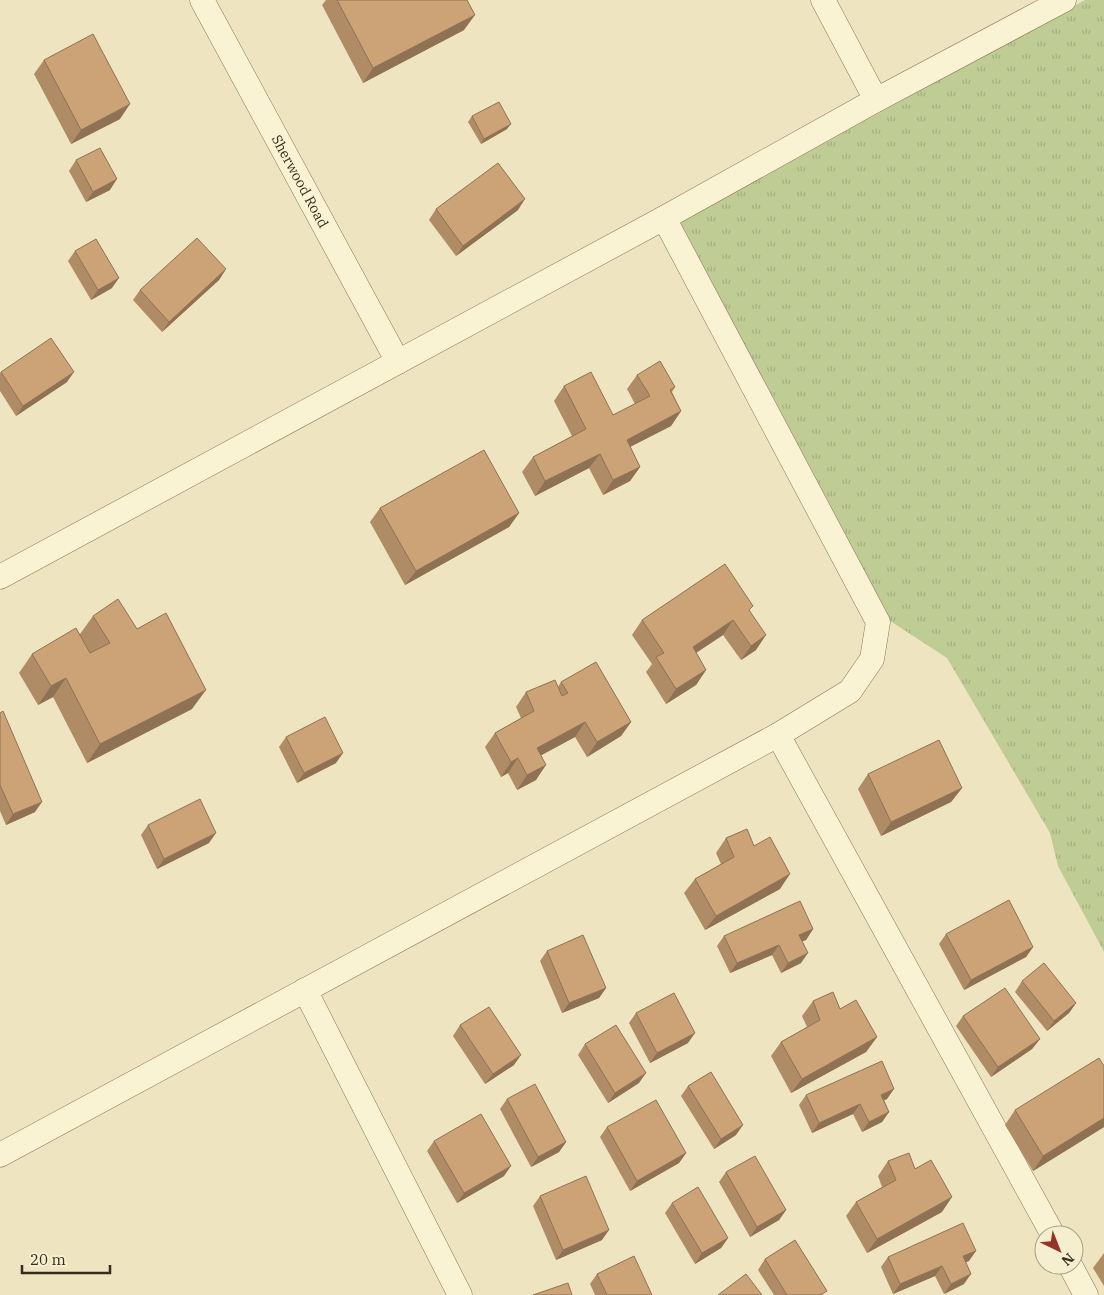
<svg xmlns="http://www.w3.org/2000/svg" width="1104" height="1295" font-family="'IBM Plex Serif',serif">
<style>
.grass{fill:url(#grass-tufts)}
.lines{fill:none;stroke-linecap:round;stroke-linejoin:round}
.minor-casing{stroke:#877658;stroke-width:25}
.minor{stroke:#f9f2d3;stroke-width:24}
.wall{fill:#af8c65}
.shaded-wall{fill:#8f7253}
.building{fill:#cca376;stroke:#8f7253}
.labels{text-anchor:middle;stroke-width:5;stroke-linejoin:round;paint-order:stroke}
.street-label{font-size:14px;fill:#372c1d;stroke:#f5efd0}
</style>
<defs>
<pattern id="grass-tufts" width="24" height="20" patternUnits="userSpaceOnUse" patternTransform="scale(1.25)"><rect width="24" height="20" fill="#bfcc94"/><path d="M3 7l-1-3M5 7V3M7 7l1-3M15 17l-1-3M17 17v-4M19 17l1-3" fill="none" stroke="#a5af7f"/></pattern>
</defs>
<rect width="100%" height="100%" fill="#eee5c0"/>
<path class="grass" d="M1085 0H1104V952L1058 866 1050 833 947 658 884 617 680 222Z"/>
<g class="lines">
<defs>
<g id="minor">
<path id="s1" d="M202 0 398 362"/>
<path d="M823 0 876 100"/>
<path d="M0 577 664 218 876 100 1064 0"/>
<path d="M778 735 1053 1235"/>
<path d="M305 990 460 1295"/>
<path d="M0 1155 778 735 850 691 872 659 878 622 664 218"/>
<path d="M1070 1265 1086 1295"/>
</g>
</defs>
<use href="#minor" class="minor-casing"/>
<use href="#minor" class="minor"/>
</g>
<path class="wall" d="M326 0H467L464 30 363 83 322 5Z
M44 60 120 119 71 144 34 74Z
M472 116 507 129 481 144 468 122Z
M76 160 110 190 86 202 69 171Z
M436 209 518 210 456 256 429 220Z
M75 251 112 288 91 300 68 261Z
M226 269 219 280 162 332 133 300 140 290Z
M1 372 67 382 16 416 0 391V373Z
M637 375 675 387 672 392 681 411 671 426 630 447 640 467 630 481 603 495 589 468 535 496 522 472 533 457 572 436 554 401 564 386 613 415 635 404 627 389Z
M380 508 519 513 509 527 405 585 370 522Z
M750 611 756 650 741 660 723 635 696 653 706 670 696 685 666 704 646 672 652 664 632 635 642 620Z
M93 616 137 629 192 709 87 763 53 697 38 705 19 673 32 654 80 634Z
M561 682 631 722 621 736 587 757 575 737 541 755 536 780 517 790 508 773 501 777 485 747 495 733 521 718 516 707 526 692 558 687Z
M0 713 35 812 6 825 0 811Z
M286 737 336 763 297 783 279 747Z
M868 774 962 788 951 802 881 836 858 789Z
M148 825 209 843 157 869 141 835Z
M726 838 754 846 780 889 705 930 684 893 695 879 721 864 716 853Z
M813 929 806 940 802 941 801 963 781 973 772 955 730 973 717 946 724 936Z
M946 934 1033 947 1026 957 964 990 939 944Z
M547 951 606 988 599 998 562 1013 540 961Z
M1022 981 1076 1003 1069 1013 1047 1031 1015 992Z
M813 1001 840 1009 877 1037 866 1052 791 1093 771 1056 781 1042 807 1027 802 1016Z
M636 1013 688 1043 650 1063 629 1023Z
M963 1016 1040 1039 1032 1049 991 1077 956 1026Z
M460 1025 514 1065 485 1084 453 1036Z
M585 1044 639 1083 608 1103 578 1055Z
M1104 1066V1127L1033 1171 1005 1125 1015 1110Z
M688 1086 736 1135 714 1149 681 1096Z
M806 1095 887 1099 884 1100 889 1112 882 1122 862 1132 853 1114 812 1133 799 1105Z
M507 1099 566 1142 559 1152 531 1167 500 1109Z
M607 1127 686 1153 679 1163 630 1191 600 1137Z
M434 1141 504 1176 457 1203 427 1151Z
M888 1161 915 1169 942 1212 867 1253 846 1216 856 1202 882 1187 878 1176Z
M726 1172 786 1210 779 1220 750 1237 719 1182Z
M540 1196 602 1240 556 1260 533 1206Z
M672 1203 728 1238 721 1248 695 1264 665 1213Z
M1104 1253V1286L1093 1268Z
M888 1257 969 1261 966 1262 964 1284 944 1294 935 1276 893 1294 881 1267Z
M765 1259 824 1295H774L758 1270Z
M597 1274 652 1295H595L590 1284Z"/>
<path class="shaded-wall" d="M475 15 464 30 363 83 373 68Z
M130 104 120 119 71 144 81 130Z
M511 124 507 129 481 144 484 139Z
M117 179 110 190 86 202 93 192Z
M525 199 518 210 456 256 463 246Z
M226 269 219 280 162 332 169 322Z
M119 278 112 288 91 300 98 290Z
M74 372 67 382 16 416 23 406Z
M681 411 671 426 616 454 627 440Z
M600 454 589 468 535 496 545 481Z
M640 467 630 481 603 495 613 480Z
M519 513 509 527 405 585 416 571Z
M733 620 723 635 682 662 693 647Z
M766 635 756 650 741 660 751 646Z
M706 670 696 685 666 704 676 689Z
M66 678 53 697 38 705 51 686Z
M206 690 192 709 87 763 100 744Z
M585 722 575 737 527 763 537 748Z
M631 722 621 736 587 757 597 742Z
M343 753 336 763 297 783 304 773Z
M518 758 508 773 501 777 511 762Z
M546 765 536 780 517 790 527 775Z
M962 788 951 802 881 836 891 822Z
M42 802 35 812 6 825 13 814Z
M216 833 209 843 157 869 164 859Z
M790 874 780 889 705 930 716 916Z
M813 929 806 940 792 945 799 935Z
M779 945 772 955 730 973 737 963Z
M1033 947 1026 957 964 990 971 980Z
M808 953 801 963 781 973 788 963Z
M606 988 599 998 562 1013 569 1003Z
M1076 1003 1069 1013 1047 1031 1054 1021Z
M695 1033 688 1043 650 1063 657 1053Z
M877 1037 866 1052 791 1093 802 1079Z
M1040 1039 1032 1049 991 1077 998 1067Z
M521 1055 514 1065 485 1084 493 1074Z
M646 1073 639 1083 608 1103 615 1093Z
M894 1089 887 1099 874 1105 881 1095Z
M860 1104 853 1114 812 1133 819 1123Z
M889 1112 882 1122 862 1132 869 1122Z
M1104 1118V1127L1033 1171 1043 1156Z
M743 1125 736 1135 714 1149 721 1139Z
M566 1142 559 1152 531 1167 538 1157Z
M686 1153 679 1163 630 1191 637 1181Z
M511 1166 504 1176 457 1203 464 1193Z
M952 1197 942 1212 867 1253 877 1239Z
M786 1210 779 1220 750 1237 757 1227Z
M609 1230 602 1240 556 1260 563 1250Z
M728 1238 721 1248 695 1264 702 1253Z
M976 1251 969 1261 956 1266 963 1256Z
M942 1266 935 1276 893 1294 900 1284Z
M971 1274 964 1284 944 1294 951 1284Z"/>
<path class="building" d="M337 0H467L475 15 373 68Z
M93 34 130 104 81 130 44 60Z
M499 102 511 124 484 139 472 116Z
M100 148 117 179 93 192 76 160Z
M498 163 525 199 463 246 436 209Z
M197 238 226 269 169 322 140 290Z
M96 239 119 278 98 290 75 251Z
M51 338 74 372 23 406 1 372Z
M660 361 675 387 670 390 681 411 627 440 640 467 613 480 600 454 545 481 533 457 586 429 564 386 591 372 613 415 650 396 637 375Z
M484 450 519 513 416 571 380 508Z
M725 564 753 606 749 610 766 635 751 646 733 620 693 647 706 670 676 689 656 657 664 653 642 620Z
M118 599 137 629 166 613 206 690 100 744 66 678 51 686 32 654 76 628 90 653 110 643 93 616Z
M596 662 631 722 597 742 585 722 537 748 546 765 527 775 518 758 511 762 495 733 534 711 526 692 555 680 562 696 568 693 561 682Z
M3 711 42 802 13 814 0 785V713Z
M325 717 343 753 304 773 286 737Z
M939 740 962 788 891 822 868 774Z
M200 799 216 833 164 859 148 825Z
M747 829 754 846 770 837 790 874 716 916 695 879 734 857 726 838Z
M1009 900 1033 947 971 980 946 934Z
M800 901 813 929 799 935 808 953 788 963 779 945 737 963 724 936Z
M583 935 606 988 569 1003 547 951Z
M1044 963 1076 1003 1054 1021 1022 981Z
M1005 988 1040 1039 998 1067 963 1016Z
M833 992 840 1009 856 1000 877 1037 802 1079 781 1042 820 1020 813 1001Z
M674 993 695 1033 657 1053 636 1013Z
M489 1007 521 1055 493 1074 460 1025Z
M616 1025 646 1073 615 1093 585 1044Z
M1099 1058 1104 1066V1118L1043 1156 1015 1110Z
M882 1061 894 1089 881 1095 889 1112 869 1122 860 1104 819 1123 806 1095Z
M711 1072 743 1125 721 1139 688 1086Z
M535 1084 566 1142 538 1157 507 1099Z
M656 1100 686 1153 637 1181 607 1127Z
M481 1114 511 1166 464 1193 434 1141Z
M909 1153 915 1169 931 1160 952 1197 877 1239 856 1202 896 1180 888 1161Z
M755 1156 786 1210 757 1227 726 1172Z
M586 1176 609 1230 563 1250 540 1196Z
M698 1187 728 1238 702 1253 672 1203Z
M963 1223 976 1251 963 1256 971 1274 951 1284 942 1266 900 1284 888 1257Z
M795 1240 827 1291 820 1295H787L765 1259Z
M634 1256 652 1295H607L597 1274Z
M746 1274 762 1295H718Z
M568 1283 572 1295H533Z"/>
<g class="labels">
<g class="street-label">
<text dy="5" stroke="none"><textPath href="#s1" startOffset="206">Sherwood Road</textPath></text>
</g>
</g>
<g transform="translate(1059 1250) rotate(137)"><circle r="24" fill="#f5efd0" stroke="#a9a188"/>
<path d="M0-4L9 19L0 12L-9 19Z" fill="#963328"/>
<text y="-8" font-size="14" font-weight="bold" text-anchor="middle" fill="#372c1d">N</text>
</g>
<path d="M22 1265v8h88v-8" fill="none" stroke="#372c1d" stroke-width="2.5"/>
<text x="30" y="1265" font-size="15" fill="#372c1d" stroke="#f5efd0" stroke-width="4" paint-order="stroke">20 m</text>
</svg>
